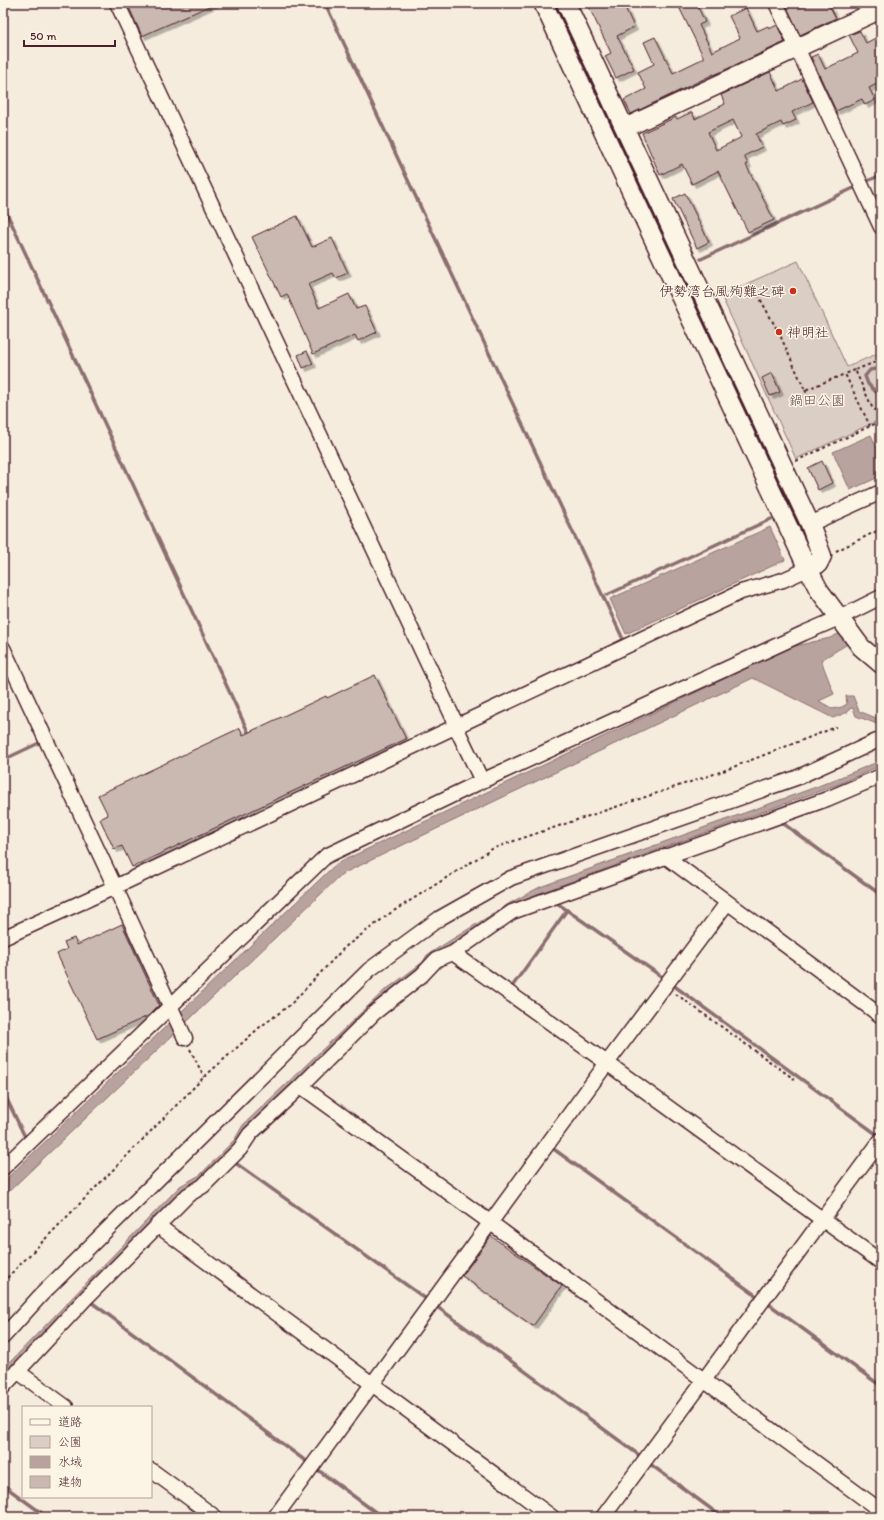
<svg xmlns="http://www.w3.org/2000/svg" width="884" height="1520" font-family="Itim,'Klee One',sans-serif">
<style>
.green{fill:#dbcec4;stroke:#927678}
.water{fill:#b8a39e;stroke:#8c6e70}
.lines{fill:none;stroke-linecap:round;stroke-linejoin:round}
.stream{stroke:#8c6e70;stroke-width:3.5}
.building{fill:#cab9b1;stroke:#4a1f2b;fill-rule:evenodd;filter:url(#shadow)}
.minor-casing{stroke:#4a1f2b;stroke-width:17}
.tertiary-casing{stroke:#4a1f2b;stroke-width:21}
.path{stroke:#4a1f2b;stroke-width:2;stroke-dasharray:3 3;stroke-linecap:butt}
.minor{stroke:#fcf5e5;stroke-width:14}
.tertiary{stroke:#fcf5e5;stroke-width:18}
.poi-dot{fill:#c8321e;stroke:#fcf5e5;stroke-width:1.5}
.labels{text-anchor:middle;stroke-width:3;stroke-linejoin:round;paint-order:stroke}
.poi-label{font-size:14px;fill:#4a1f2b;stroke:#fcf5e5;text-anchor:end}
.park-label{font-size:14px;fill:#6e4b51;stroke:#fcf5e5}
</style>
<defs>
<filter id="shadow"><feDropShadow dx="3.5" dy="3.5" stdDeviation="0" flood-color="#0004"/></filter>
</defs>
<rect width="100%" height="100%" fill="#f5ecde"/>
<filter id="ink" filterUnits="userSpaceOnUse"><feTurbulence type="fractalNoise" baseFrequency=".025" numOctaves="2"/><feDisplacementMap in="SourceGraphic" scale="8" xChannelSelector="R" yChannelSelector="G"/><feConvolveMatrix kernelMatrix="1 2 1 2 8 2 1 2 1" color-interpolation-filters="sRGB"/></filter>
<g filter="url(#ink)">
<path class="green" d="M798 261 847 367 881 352V419L796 459 721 295Z"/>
<path class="water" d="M871 435 881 457V476L850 490 833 452Z
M770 527 785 560 626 634 610 599Z
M846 630 851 642 821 660 834 694 819 701 833 709 842 707 847 704 846 696H853L859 711 881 720V730H880L877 724 856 716 853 708 849 709 848 712 833 718 753 678 342 874 3 1197V1182L336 864 791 647 830 638Z
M880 761 881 765 839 784 537 894 508 910 432 959 3 1381V1370L12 1360 180 1186 200 1175 235 1139 243 1125 386 989 391 986 423 962 427 955 510 903 540 887 816 787Z"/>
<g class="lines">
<path class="stream" d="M325 3 622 637
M863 183 881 175
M3 205 250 736
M701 259 858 186
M876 392 868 384 865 376 870 370 881 368
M607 595 771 519
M3 760 39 743
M781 822 881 895
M554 901 665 979
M673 985 879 1136
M511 988 567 910
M3 1091 26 1139
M555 1150 758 1297
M234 1162 429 1301
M91 1302 307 1462
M766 1302 881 1386
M436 1306 643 1458
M650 1464 722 1517
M318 1470 382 1517
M3 1485 47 1517"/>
</g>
<path class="building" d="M127 3H216L142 36Z
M587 3H623L634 27 617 36 634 69 616 78 605 56 611 53Z
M687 3H696L705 22 699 25 712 52 740 38 729 16 746 8 757 31 768 26 769 29 777 25 785 42 714 75V74L631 114 624 100 646 89 638 72 654 64 644 42 655 37 673 73 704 58 679 7Z
M785 3H799L800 7 808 3H828L836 18 800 35Z
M860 31 866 43 881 35V82L869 88 875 100 865 105 862 99 836 111 811 57 818 54 825 69 858 53 849 35Z
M770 72 779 91 802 79 813 102 792 112 796 120 783 126 781 122 756 134 762 147 744 156 748 164 746 165 774 220 748 232 718 171 692 184 682 164 660 175 642 133 676 117 677 119 692 112 695 119 725 104 721 95ZM733 120 741 137 740 138 716 150 708 132Z
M685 193 709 242 697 248 673 199Z
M297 216 312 247 332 238 348 273 336 278 333 273 308 284 319 308 349 294 356 309 365 306 377 332 358 341 355 335 313 354 287 294 281 297 252 237Z
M307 351 313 364 303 368 298 355Z
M772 373 780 392 770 396 762 378Z
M822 461 832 483 818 490 808 468Z
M375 675 406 739 285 795 132 867 122 846 114 849 100 819 108 815 98 795 240 728 243 735 326 696 327 698Z
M122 924 159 1005 148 1016 97 1039 57 954 67 949 64 942 74 938 77 945Z
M491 1236 562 1286 533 1326 462 1276Z"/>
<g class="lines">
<defs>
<path id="minor" d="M117 3 457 726
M776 3 881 227
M810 524 881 492
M3 648 115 887 185 1038
M456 727 482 781
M665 856 881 1016
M3 938 115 887 741 592 783 580 808 569
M453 953 607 1063 881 1262
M301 1086 491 1223 881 1511
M3 1168 326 856 482 781 804 633 839 618 881 597
M157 1225 552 1517
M3 1337 41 1295 369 970 440 918 511 878 796 778 881 739
M17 1371 66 1407
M3 1387 87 1297 188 1195 203 1186 240 1149 250 1134 301 1086 374 1013 422 975 436 960 453 953 512 912 827 799 881 776
M151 1470 215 1517
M275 1517 607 1063 727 903
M603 1517 881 1140"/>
<path id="tertiary" d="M543 3 808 569 819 590 861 647 881 664
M566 3 810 524 822 556 818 564 808 569
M625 128 881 9"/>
</defs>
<use href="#minor" class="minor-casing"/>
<use href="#tertiary" class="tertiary-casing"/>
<path class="path" d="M752 284 779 333 805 390 845 374
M881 360 855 370 872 407 875 410H881
M855 370 845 374 870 426
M805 390 810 399
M796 461 881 421
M836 551 881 529
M676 994 794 1079
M190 1049 204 1077
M3 1282 204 1077 260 1027 290 1005 345 947 389 914 492 849 511 842 723 771 836 727"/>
<use href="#minor" class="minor"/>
<use href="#tertiary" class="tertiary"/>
</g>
</g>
<g class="poi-dot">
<circle cx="793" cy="291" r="4"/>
<circle cx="779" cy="332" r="4"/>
</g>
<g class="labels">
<g class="poi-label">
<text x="785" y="296">伊勢湾台風殉難之碑</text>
<text x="787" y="337" text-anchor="start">神明社</text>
</g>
<g class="park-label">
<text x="817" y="405">鍋田公園</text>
</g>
</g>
<rect width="884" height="1520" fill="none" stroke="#fcf5e5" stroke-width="16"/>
<rect x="8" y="8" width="868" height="1504" fill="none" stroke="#4a1f2b" stroke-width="1.5" filter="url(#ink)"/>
<rect x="22" y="1406" width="130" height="92" fill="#fcf5e5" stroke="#b59f9b"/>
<rect x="30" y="1419" width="20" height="6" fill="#fcf5e5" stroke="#b59f9b"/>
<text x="58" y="1426" font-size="12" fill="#4a1f2b">道路</text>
<rect x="30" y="1436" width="20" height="12" fill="#dbcec4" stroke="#b59f9b"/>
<text x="58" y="1446" font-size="12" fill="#4a1f2b">公園</text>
<rect x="30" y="1456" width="20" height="12" fill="#b8a39e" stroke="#b59f9b"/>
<text x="58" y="1466" font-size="12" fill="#4a1f2b">水域</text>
<rect x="30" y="1476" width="20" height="12" fill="#cab9b1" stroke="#b59f9b"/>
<text x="58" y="1486" font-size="12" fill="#4a1f2b">建物</text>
<path d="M24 40v6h91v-6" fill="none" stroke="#4a1f2b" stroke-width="2"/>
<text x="30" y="40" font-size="12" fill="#4a1f2b" stroke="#fcf5e5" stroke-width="3" paint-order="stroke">50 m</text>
</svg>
